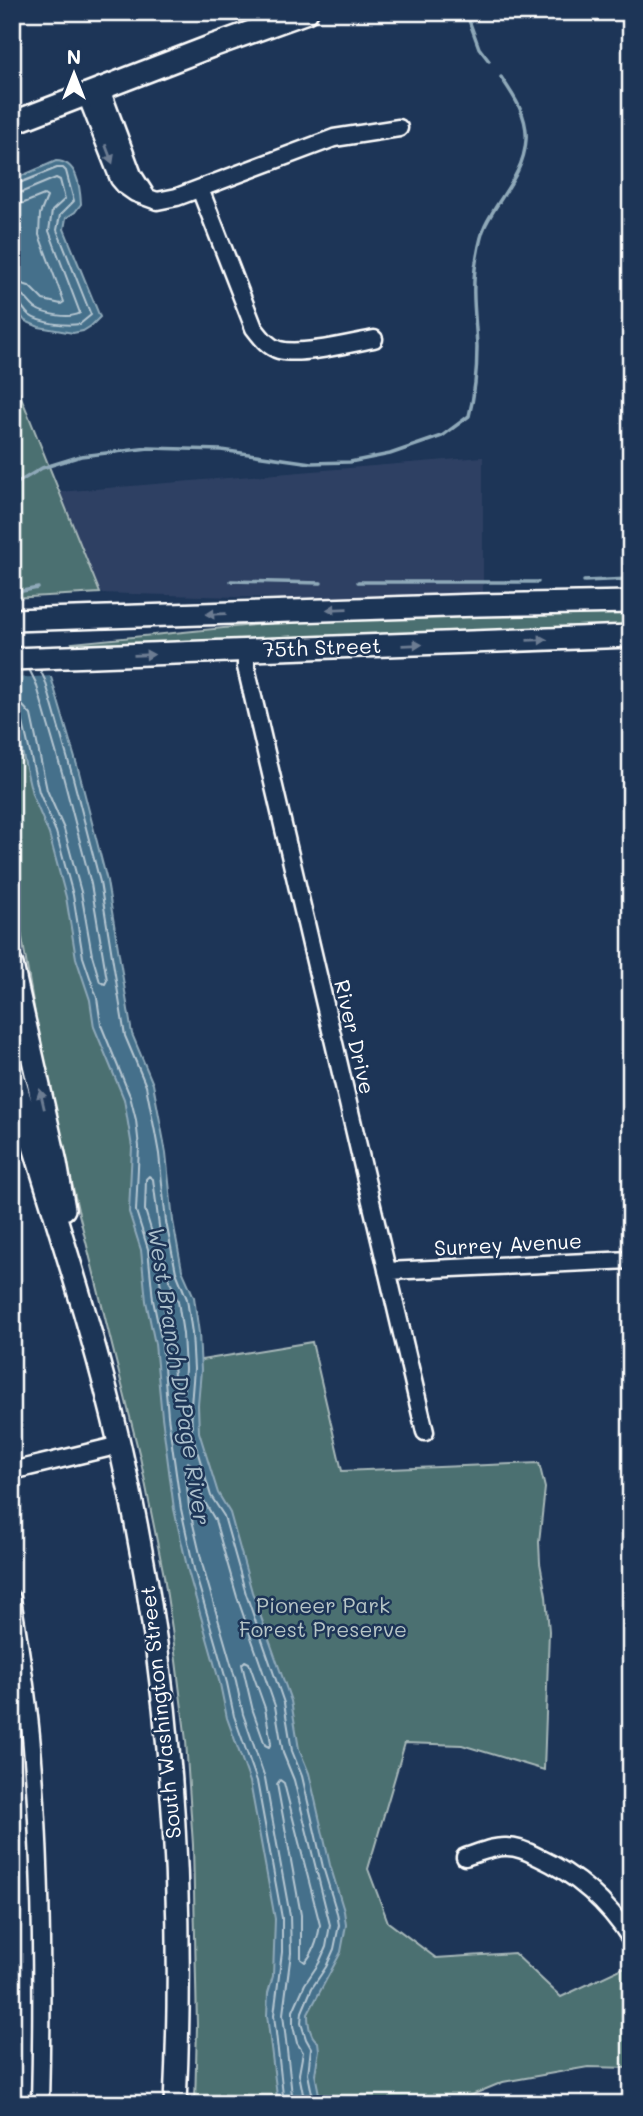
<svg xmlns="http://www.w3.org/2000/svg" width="643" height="2116" font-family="Mali,sans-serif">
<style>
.built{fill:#2f4164}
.green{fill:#4c6f71;stroke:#a6b7b8;stroke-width:2}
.water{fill:#45708b;stroke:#8fa9b9;stroke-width:2}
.pier{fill:#1d3557}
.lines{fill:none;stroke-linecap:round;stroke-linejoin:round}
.shore{stroke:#b5c6d1;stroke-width:2}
.stream{stroke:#8fa9b9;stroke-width:3.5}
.street-casing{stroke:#fff;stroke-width:21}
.secondary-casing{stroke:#fff;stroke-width:26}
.street{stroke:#1d3557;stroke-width:16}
.secondary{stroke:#1d3557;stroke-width:21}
.oneway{fill:#6c7c92}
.labels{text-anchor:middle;stroke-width:5;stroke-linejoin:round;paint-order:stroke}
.street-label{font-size:21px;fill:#fff;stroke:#1d3557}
.park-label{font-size:21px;fill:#b7c5c6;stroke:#1d3557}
.water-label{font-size:23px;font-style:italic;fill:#abbfcb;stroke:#1d3557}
</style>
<rect width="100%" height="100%" fill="#1d3557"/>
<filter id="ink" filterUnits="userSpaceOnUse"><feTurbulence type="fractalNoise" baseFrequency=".0143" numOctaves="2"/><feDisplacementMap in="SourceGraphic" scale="14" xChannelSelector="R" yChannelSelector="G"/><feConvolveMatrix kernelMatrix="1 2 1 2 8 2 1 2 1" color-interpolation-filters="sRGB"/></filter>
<g filter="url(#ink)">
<path class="built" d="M483 457V596L308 599 100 593 59 492Z"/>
<path class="green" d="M12 380 19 392 100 593 12 598Z
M631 611V628L74 647 72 643 284 622Z
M12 650 138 1090 177 1364 312 1342 342 1471 539 1463 545 1488 539 1542 540 1563 546 1596 549 1631 544 1770 462 1745 405 1743 368 1869 388 1922 436 1958 514 1953 561 1997 631 1964V2068L588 2067 503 2082 450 2104H195L197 2026 193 1845 186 1741 172 1629 164 1576 140 1457 78 1210 38 1031 12 879Z"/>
<path class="water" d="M56 161C77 161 80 186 81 204L75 212 66 218 64 229 100 317 91 326 83 331 73 333 39 327 25 321 12 304V180Z
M12 597 51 677 79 772 107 881 132 1034 153 1084 166 1153 173 1221 182 1270 194 1297 199 1333 201 1370 198 1405 199 1432 218 1493 230 1513 252 1592 291 1701 299 1749 309 1773 330 1865 344 1911 346 1925 341 1952 308 2014C308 2024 309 2036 318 2042L319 2050 315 2074 321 2104H278L267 2015 268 1993 273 1976 275 1919 250 1782 227 1718 220 1684 188 1571 174 1509 162 1417 155 1344 146 1301 141 1250 129 1212 132 1147 124 1099 94 1027 90 1000 76 958 66 897 49 834 32 794 12 708Z"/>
<path class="pier" d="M12 596H16L54 676 12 678Z"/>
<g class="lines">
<path class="shore" d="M12 186 57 168H63L66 171 74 201 60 215 57 230 91 315 80 324C67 326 41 324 29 315 22 309 22 302 12 301
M12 194 20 193 56 178 60 180 65 199 52 211 49 231 80 313C71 319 45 315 35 308 26 301 26 293 12 292
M12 205 24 203 44 195 47 197 40 214 39 235 64 302 61 304 43 300 29 286 12 281
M40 670 45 680 72 774 100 882 125 1036 146 1086 155 1132 159 1154 166 1222 176 1272 187 1299 192 1333 194 1369 191 1405 192 1434 211 1496 224 1516 246 1594 284 1703 292 1751 302 1776 323 1867 337 1913 339 1925 334 1949 326 1967 312 1988 302 2012 301 2023 306 2039 311 2048 308 2074 314 2104
M12 703 23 706 31 715 47 790 64 829 81 892 92 955 100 982 105 984 107 980 91 884 63 776 36 683 30 671
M12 712 19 713 22 718 39 792 56 832 73 895 83 957 97 998 101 1025 130 1096 136 1120 139 1147 136 1211 148 1249 153 1300 162 1343 168 1416 181 1509 194 1569 227 1683 234 1716 257 1781 282 1918V1952L274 2015 284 2104
M149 1176 153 1179 160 1234 157 1238 153 1236 145 1210 146 1179Z
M160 1249 164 1251 167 1274 178 1301 183 1334 185 1369 183 1399 179 1402 176 1399 171 1342 162 1298 157 1252Z
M245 1661 249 1663 265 1708 271 1743 269 1747 265 1745 253 1711 242 1664Z
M280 1780 284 1783 320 1925C318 1938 314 1953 305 1962L301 1959V1915L277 1784Z
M293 2104 283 2014 291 1953 290 1916 265 1778 243 1714 236 1681 203 1567 189 1507 185 1466 188 1462 191 1464 203 1499 215 1520 237 1597 275 1706 283 1753 294 1780 330 1925 326 1947 319 1963 305 1984 293 2011V2026L297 2043 303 2052 299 2074 305 2104"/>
<path class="stream" d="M466 12 479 48 489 61
M12 486 42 468 81 456 149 448 221 450 311 463 350 462 390 454 442 436 469 416C475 393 477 371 477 347 476 320 471 290 476 262 478 251 480 236 485 226 499 197 524 174 526 140 528 116 514 96 501 77
M231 581 321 583
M584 581 631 579
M358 582H538
M12 593 38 588"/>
<defs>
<path id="street" d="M101 89 133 175 147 197
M86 95 119 179 125 186 135 193 157 201 177 197 334 138 399 128
M200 189 254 328C261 337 268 347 279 350 301 356 352 343 374 339
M246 651V667L425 1432
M387 1271 631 1260
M12 1471 120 1445
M12 1599C20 1648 28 1697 32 1747 42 1866 43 1984 40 2104
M465 1857C479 1853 493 1846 507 1847 518 1847 529 1852 538 1857 577 1875 608 1903 631 1939"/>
<path id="secondary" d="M12 123 212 46 307 12
M12 620 479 605 631 602
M12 659 631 636
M12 965 56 1163 64 1209
M12 1071C47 1196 91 1319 120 1447 170 1666 186 1880 175 2104"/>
</defs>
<use href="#street" class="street-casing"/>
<use href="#secondary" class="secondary-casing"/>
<use href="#street" class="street"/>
<use href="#secondary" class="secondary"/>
</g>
<defs><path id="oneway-solid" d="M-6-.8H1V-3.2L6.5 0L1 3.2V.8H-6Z" transform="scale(1.75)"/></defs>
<g class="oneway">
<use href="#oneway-solid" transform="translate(109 154) rotate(69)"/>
<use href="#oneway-solid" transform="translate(337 609) rotate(178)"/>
<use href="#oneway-solid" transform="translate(216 614) rotate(178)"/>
<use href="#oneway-solid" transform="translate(537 640) rotate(-2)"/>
<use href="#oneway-solid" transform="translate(412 645) rotate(-2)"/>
<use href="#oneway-solid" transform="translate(144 655) rotate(-2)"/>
<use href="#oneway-solid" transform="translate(42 1099) rotate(-103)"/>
</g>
</g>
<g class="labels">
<g class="street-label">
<text transform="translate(322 648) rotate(-2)" y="7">75th Street</text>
<text transform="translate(354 1037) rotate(77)" y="7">River Drive</text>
<text transform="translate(508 1245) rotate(-3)" y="7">Surrey Avenue</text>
<text transform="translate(161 1712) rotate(-96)" y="7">South Washington Street</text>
</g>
<g class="park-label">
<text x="323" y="1613">Pioneer Park<tspan x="323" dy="24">Forest Preserve</tspan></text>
</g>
<g class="water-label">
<text transform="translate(179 1376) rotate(81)" y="8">West Branch DuPage River</text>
</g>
</g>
<rect width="643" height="2116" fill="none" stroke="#1d3557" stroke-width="42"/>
<rect x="21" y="21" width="601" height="2074" fill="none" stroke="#fff" stroke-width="2.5" filter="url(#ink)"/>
<g transform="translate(74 74)" stroke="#1d3557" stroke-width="5" paint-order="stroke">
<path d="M0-5L12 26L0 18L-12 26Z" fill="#ffffff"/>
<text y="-10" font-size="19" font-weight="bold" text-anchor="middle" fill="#ffffff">N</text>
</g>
</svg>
